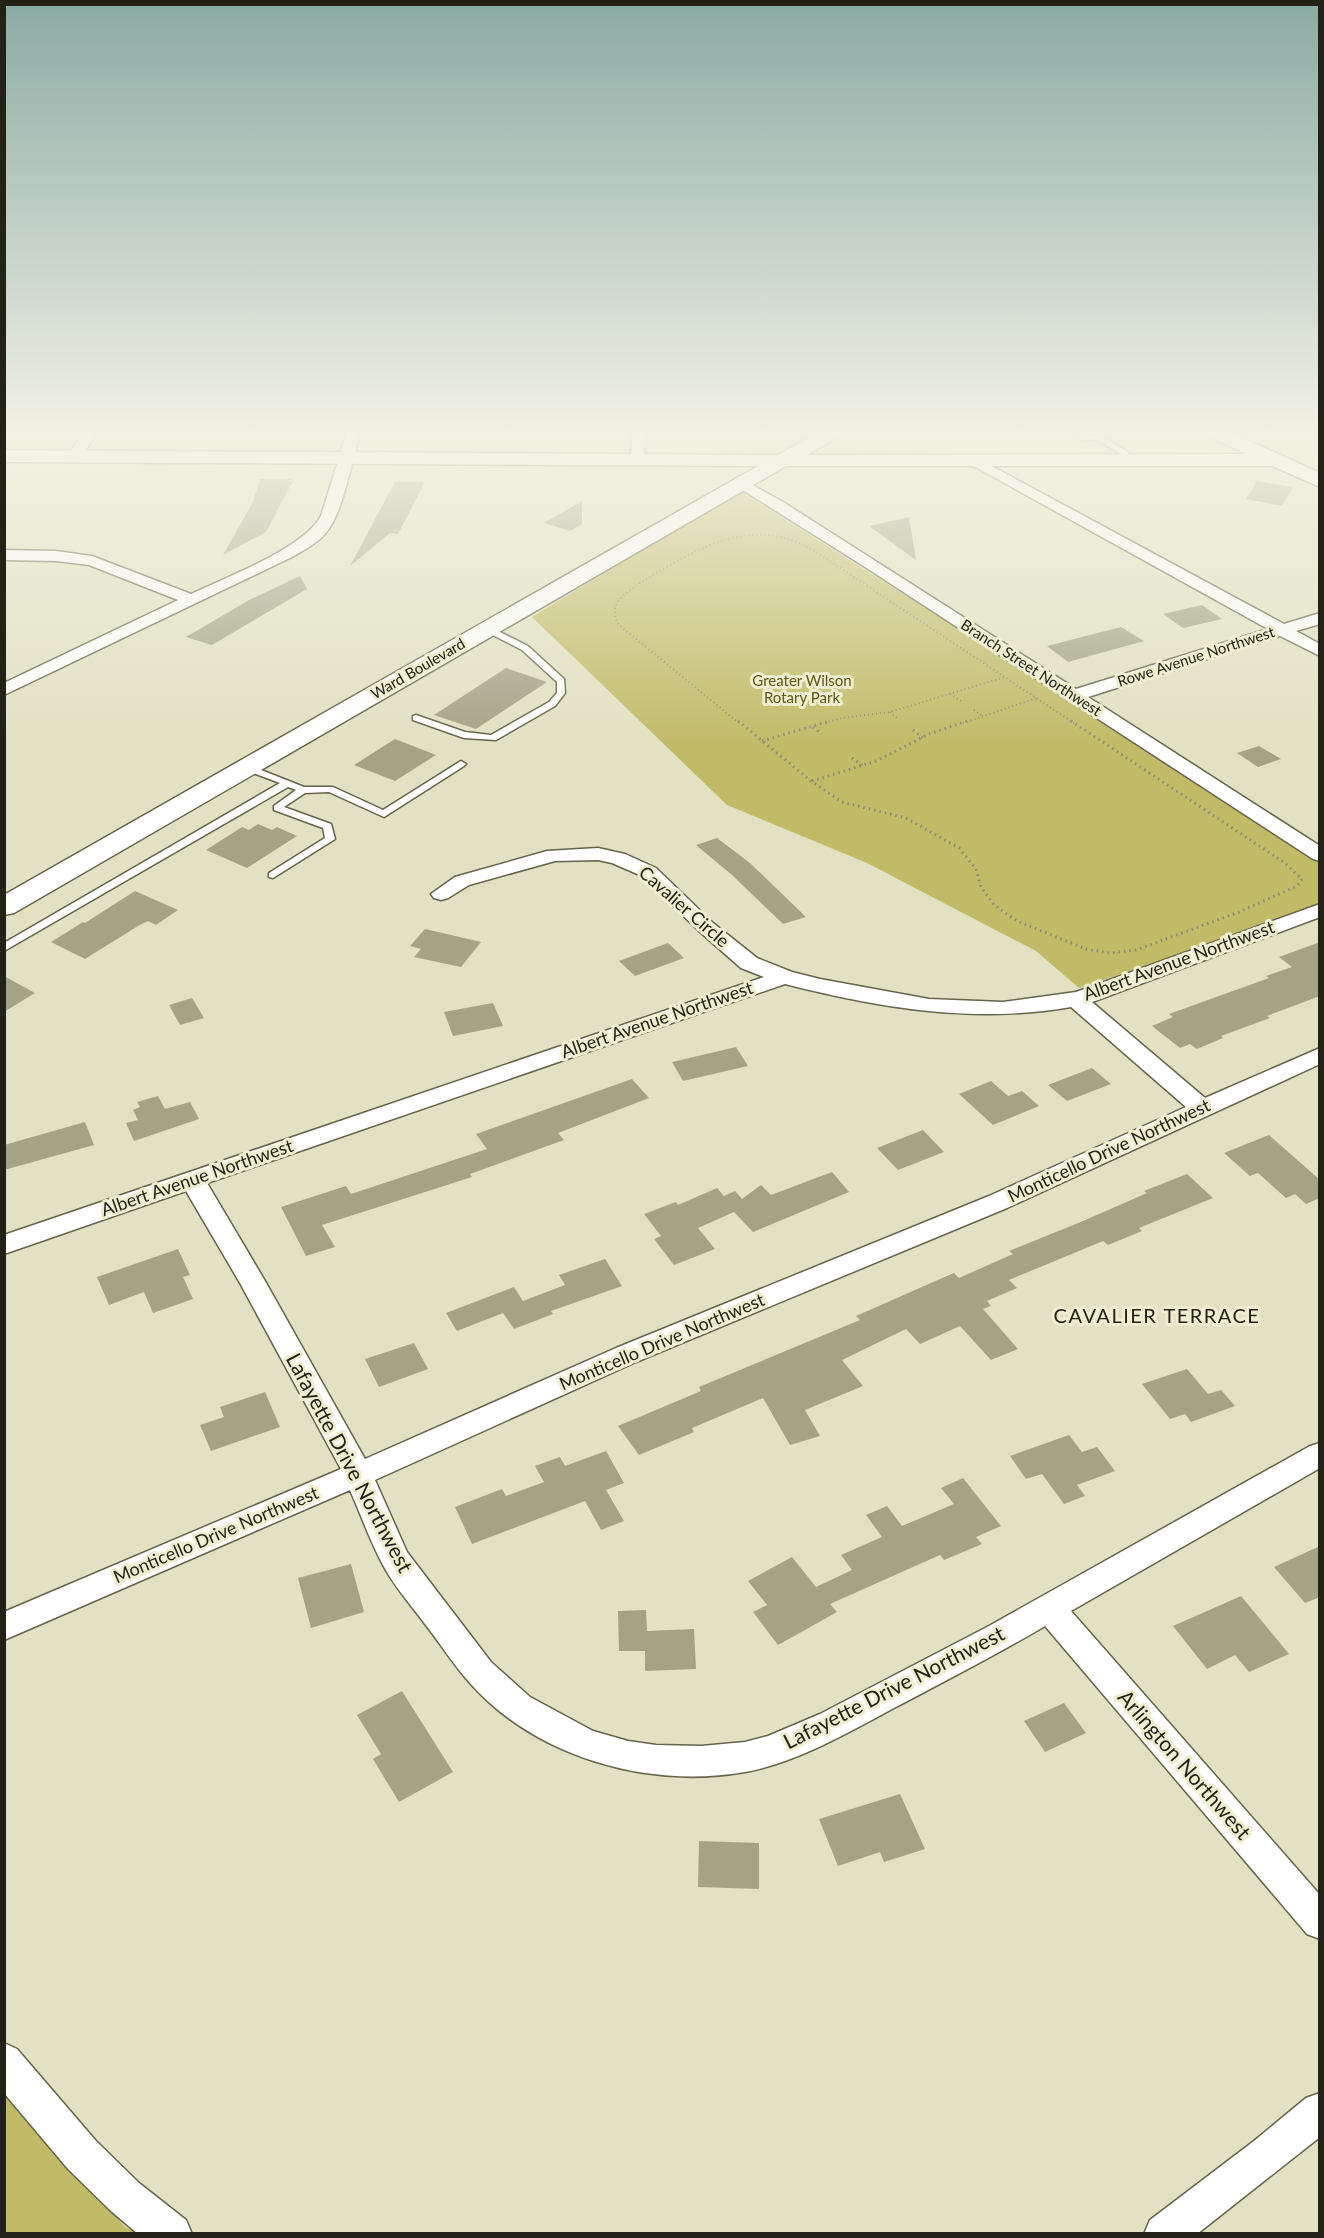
<svg xmlns="http://www.w3.org/2000/svg" width="1324" height="2238" font-family="Lato,sans-serif">
<style>
.green{fill:#c1bb68}
.building{fill:#a4a386}
.lines{fill:none;stroke-linecap:round;stroke-linejoin:round}
.service-casing{stroke:#65644a;stroke-width:3}
.minor-casing{stroke:#65644a;stroke-width:3}
.secondary-casing{stroke:#65644a;stroke-width:3}
.path-far1{stroke:#8b8a75;stroke-width:2;stroke-dasharray:1 3;stroke-linecap:butt}
.path{stroke:#8b8a75;stroke-width:3;stroke-dasharray:1.5 4;stroke-linecap:butt}
.service{fill:#fff;fill-rule:evenodd}
.minor{fill:#fff;fill-rule:evenodd}
.secondary{fill:#fff;fill-rule:evenodd}
.labels{text-anchor:middle;stroke-width:6;stroke-linejoin:round;paint-order:stroke}
.far-street-label{font-size:15px;fill:#232217;stroke:#efeed0}
.far-park-label{font-size:15px;fill:#5c5712;stroke:#efeed0}
.street-label{font-size:18px;fill:#232217;stroke:#efeed0}
.neighbourhood-label{font-size:20px;letter-spacing:1.5px;fill:#232217;stroke:#efeed0}
.near-street-label{font-size:21px;fill:#232217;stroke:#efeed0}
</style>
<rect width="100%" height="100%" fill="#e2e1c3"/>
<path class="green" d="M740 491 1319 856V907L1079 988 1036 951 867 863 727 805 532 617Z
M4 2088 125 2227 137 2233H5Z"/>
<path class="building" d="M260 479H291L290 481H293L266 532 223 555 253 502Z
M1257 481 1293 487 1282 506 1246 499Z
M395 482H425L398 534 390 533 350 566Z
M582 501V524L570 531 544 523Z
M909 517 916 560 869 526Z
M300 576 307 589 212 645 186 637 249 600Z
M1202 605 1222 619 1183 628 1163 614Z
M1121 627 1144 641 1068 662 1047 646Z
M506 668 547 682 476 729 434 715Z
M395 739 436 755 395 781 354 765Z
M1259 746 1281 759 1258 767 1237 753Z
M258 824 272 830 277 827 297 836 247 868 206 850 242 827 249 830Z
M717 838 750 863 806 917 783 924 732 875 696 845Z
M135 891 178 910 156 925 148 921 138 926 85 959 51 942 83 922 85 923Z
M425 929 481 942 461 967 414 957 421 949 410 946Z
M1320 942V996L1267 1016 1270 1018 1221 1036 1223 1038 1197 1049 1190 1044 1180 1048 1152 1026 1173 1017 1169 1014 1269 978 1266 976 1292 967 1279 957Z
M668 943 684 958 635 976 619 961Z
M4 976 35 993 4 1012Z
M192 998 204 1018 180 1025 169 1005Z
M493 1003 503 1026 453 1036 444 1012Z
M736 1047 748 1066 683 1081 672 1062Z
M1092 1068 1111 1084 1067 1101 1048 1085Z
M632 1079 649 1098 558 1133 564 1140 470 1174 472 1177 322 1225 335 1247 306 1256 281 1207 346 1186 351 1194 487 1149 476 1134Z
M991 1081 1008 1096 1022 1091 1039 1106 993 1125 959 1094Z
M158 1096 165 1109 190 1102 199 1119 134 1141 126 1123 138 1120 133 1110 140 1107 137 1102Z
M85 1122 94 1145 4 1170V1145Z
M923 1130 944 1152 898 1170 877 1148Z
M1269 1135 1320 1180V1198L1306 1204 1295 1194 1286 1198 1258 1173 1250 1176 1224 1153Z
M832 1172 849 1192 753 1232 734 1212 698 1228 715 1249 674 1265 654 1239 661 1236 644 1214 676 1202 678 1205 717 1188 724 1196 735 1191 742 1199 761 1185 771 1195Z
M1187 1174 1213 1198 1139 1228 1142 1231 1108 1245 1103 1241 1009 1280 1017 1288 987 1301 991 1306 983 1309 1018 1349 991 1360 960 1326 920 1344 906 1329 842 1360 863 1386 805 1410 820 1436 790 1445 763 1398 692 1428 694 1432 639 1455 618 1426 701 1391 699 1387 860 1320 856 1316 940 1279 954 1273 959 1278 1013 1254 1009 1251 1083 1221 1147 1193 1144 1191Z
M178 1249 190 1275 183 1277 193 1299 153 1313 144 1292 109 1305 97 1277Z
M605 1259 622 1286 551 1311 553 1314 514 1329 503 1313 457 1331 446 1313 514 1287 523 1301 565 1285 559 1275Z
M414 1343 428 1369 379 1387 365 1359Z
M1187 1369 1208 1394 1221 1390 1235 1406 1191 1422 1185 1414 1170 1419 1142 1384Z
M265 1392 280 1427 211 1451 200 1425 224 1417 220 1407Z
M1069 1435 1082 1452 1097 1447 1115 1471 1077 1485 1085 1496 1064 1504 1042 1474 1026 1479 1010 1456Z
M606 1451 624 1483 606 1490 624 1521 601 1530 585 1501 472 1544 455 1507 502 1489 506 1496 544 1482 535 1466 560 1457 565 1466Z
M963 1478 1001 1526 976 1537 982 1544 944 1560 940 1555 830 1604 837 1612 778 1645 753 1612 767 1605 748 1581 792 1557 816 1587 852 1570 841 1555 882 1537 866 1515 887 1506 902 1526 954 1504 941 1488Z
M1320 1546V1597L1305 1603 1274 1567Z
M351 1564 364 1612 311 1628 298 1578Z
M1241 1596 1289 1654 1249 1672 1235 1655 1207 1669 1173 1626Z
M646 1610 647 1631 694 1629 696 1669 645 1671V1651H619L618 1611Z
M402 1691 453 1772 399 1802 373 1759 381 1754 357 1715Z
M1064 1703 1086 1733 1045 1752 1024 1721Z
M900 1794 925 1849 884 1862 880 1852 838 1866 819 1819Z
M699 1841 759 1843V1889L698 1887Z"/>
<g class="lines">
<defs>
<path id="service" d="M1071 432H1079L1087 437 1106 432H1117L1103 437 1128 452 1132 461 1125 463 1122 455 1096 439 1084 440Z
M488 626 528 646 564 679 565 693 555 706 496 740 464 738 413 720V716L416 715 465 732 491 735 549 702 557 693V682L522 650 485 631 484 629Z
M461 761 466 764 464 766 384 817 329 792 305 793 284 807 331 824 335 839 273 878 269 877V873L325 838 323 828 274 810V806L296 790 288 787 4 951V943L280 783 245 770V766H251L304 787H333L383 810Z"/>
<path id="minor" d="M83 432H97L80 459H70L68 456Z
M347 432H361C351 461 344 512 325 534 315 545 302 551 290 558L4 695V683L178 600 89 565 56 561 4 560V550L56 551 92 556 191 594C226 577 303 549 321 516Z
M632 432H646L643 462H633L631 459Z
M975 457 1284 624 1320 613V624L1296 631 1320 644V656L1280 636 1088 697 1320 846V861L1313 859 862 565 733 484 740 480 745 481 783 502 1076 689 1268 629 970 464 968 461Z
M598 848 625 854 656 868 713 923 757 958 792 972 820 979 929 999 1003 1002 1076 992 1320 904V917L1092 1002 1205 1098 1320 1048V1064L1007 1208 636 1362 375 1480 407 1552 491 1662 530 1697 593 1731 628 1741 656 1745 701 1746 745 1742 768 1736 820 1714 989 1626 1310 1446 1320 1443V1468L1071 1611 1320 1895V1939L1307 1934 1045 1626C996 1655 945 1681 894 1708 849 1732 796 1763 745 1772 647 1789 535 1757 469 1682 453 1664 440 1643 425 1624 411 1605 394 1586 383 1565 370 1541 361 1515 350 1490L4 1640V1612L341 1469 240 1283 186 1191 4 1254V1235L764 977 741 968 699 931 642 876 612 863 598 860 555 861 469 885 448 898 441 900 434 898 431 894 455 877 547 851ZM785 984C880 1008 973 1024 1071 1007L1186 1107 989 1196 616 1348 365 1459 265 1281 207 1183Z
M4 2043 17 2049 96 2141 139 2183 186 2220 192 2234H138L111 2211 68 2169 4 2093Z
M1320 2093V2137L1197 2234H1144L1150 2220 1254 2141 1306 2098Z"/>
<path id="secondary" d="M818 432H842L839 436 807 455 1247 454 1208 436 1205 432H1230L1320 473V487L1272 466H786L14 913 4 915V895L758 466 4 462V450L778 455Z"/>
</defs>
<use href="#service" class="service-casing"/>
<use href="#minor" class="minor-casing"/>
<use href="#secondary" class="secondary-casing"/>
<path class="path-far1" d="M950 694 961 701
M974 710 983 716
M890 712 897 718
M739 723 619 625C615 619 613 610 617 603 626 586 704 545 724 540 732 538 742 536 751 535 775 533 792 539 813 550L1074 723
M825 723 842 718 890 712 1005 677
M963 723 1037 698"/>
<path class="path" d="M738 721 811 781 842 802 906 818 959 848 976 869 981 887 994 905 1017 921 1086 949 1109 953 1136 950 1239 912 1297 886 1302 879 1285 863 1071 721
M813 727 822 734
M913 730 923 738
M762 741 830 721
M852 758 862 765
M812 781 876 761 929 734 967 721"/>
<use href="#service" class="service"/>
<use href="#minor" class="minor"/>
<use href="#secondary" class="secondary"/>
</g>
<linearGradient id="sky" x2="0" y2="1"><stop stop-color="#8baaa4"/><stop offset="0.58" stop-color="#f2f2e4"/><stop offset="1" stop-color="#f2f2e4" stop-opacity="0"/></linearGradient>
<rect width="1324" height="745" fill="url(#sky)"/>
<g class="labels">
<g class="far-street-label">
<text transform="translate(1196 657) rotate(-18)" y="5">Rowe Avenue Northwest</text>
<text transform="translate(1031 668) rotate(33)" y="5">Branch Street Northwest</text>
<text transform="translate(418 669) rotate(-30)" y="5">Ward Boulevard</text>
</g>
<g class="far-park-label">
<text x="802" y="686">Greater Wilson<tspan x="802" dy="17">Rotary Park</tspan></text>
</g>
<g class="street-label">
<text transform="translate(684 907) rotate(41)" y="6">Cavalier Circle</text>
<text transform="translate(1179 961) rotate(-20)" y="6">Albert Avenue Northwest</text>
<text transform="translate(657 1020) rotate(-19)" y="6">Albert Avenue Northwest</text>
<text transform="translate(1109 1151) rotate(-25)" y="6">Monticello Drive Northwest</text>
<text transform="translate(197 1178) rotate(-19)" y="6">Albert Avenue Northwest</text>
<text transform="translate(662 1342) rotate(-23)" y="6">Monticello Drive Northwest</text>
<text transform="translate(216 1535) rotate(-23)" y="6">Monticello Drive Northwest</text>
</g>
<g class="neighbourhood-label">
<text x="1157" y="1323">CAVALIER TERRACE</text>
</g>
<g class="near-street-label">
<text transform="translate(349 1463) rotate(62)" y="7">Lafayette Drive Northwest</text>
<text transform="translate(894 1688) rotate(-27)" y="7">Lafayette Drive Northwest</text>
<text transform="translate(1184 1765) rotate(49)" y="7">Arlington Northwest</text>
</g>
</g>
<rect width="1324" height="2238" fill="none" stroke="#232217" stroke-width="12"/>
</svg>
